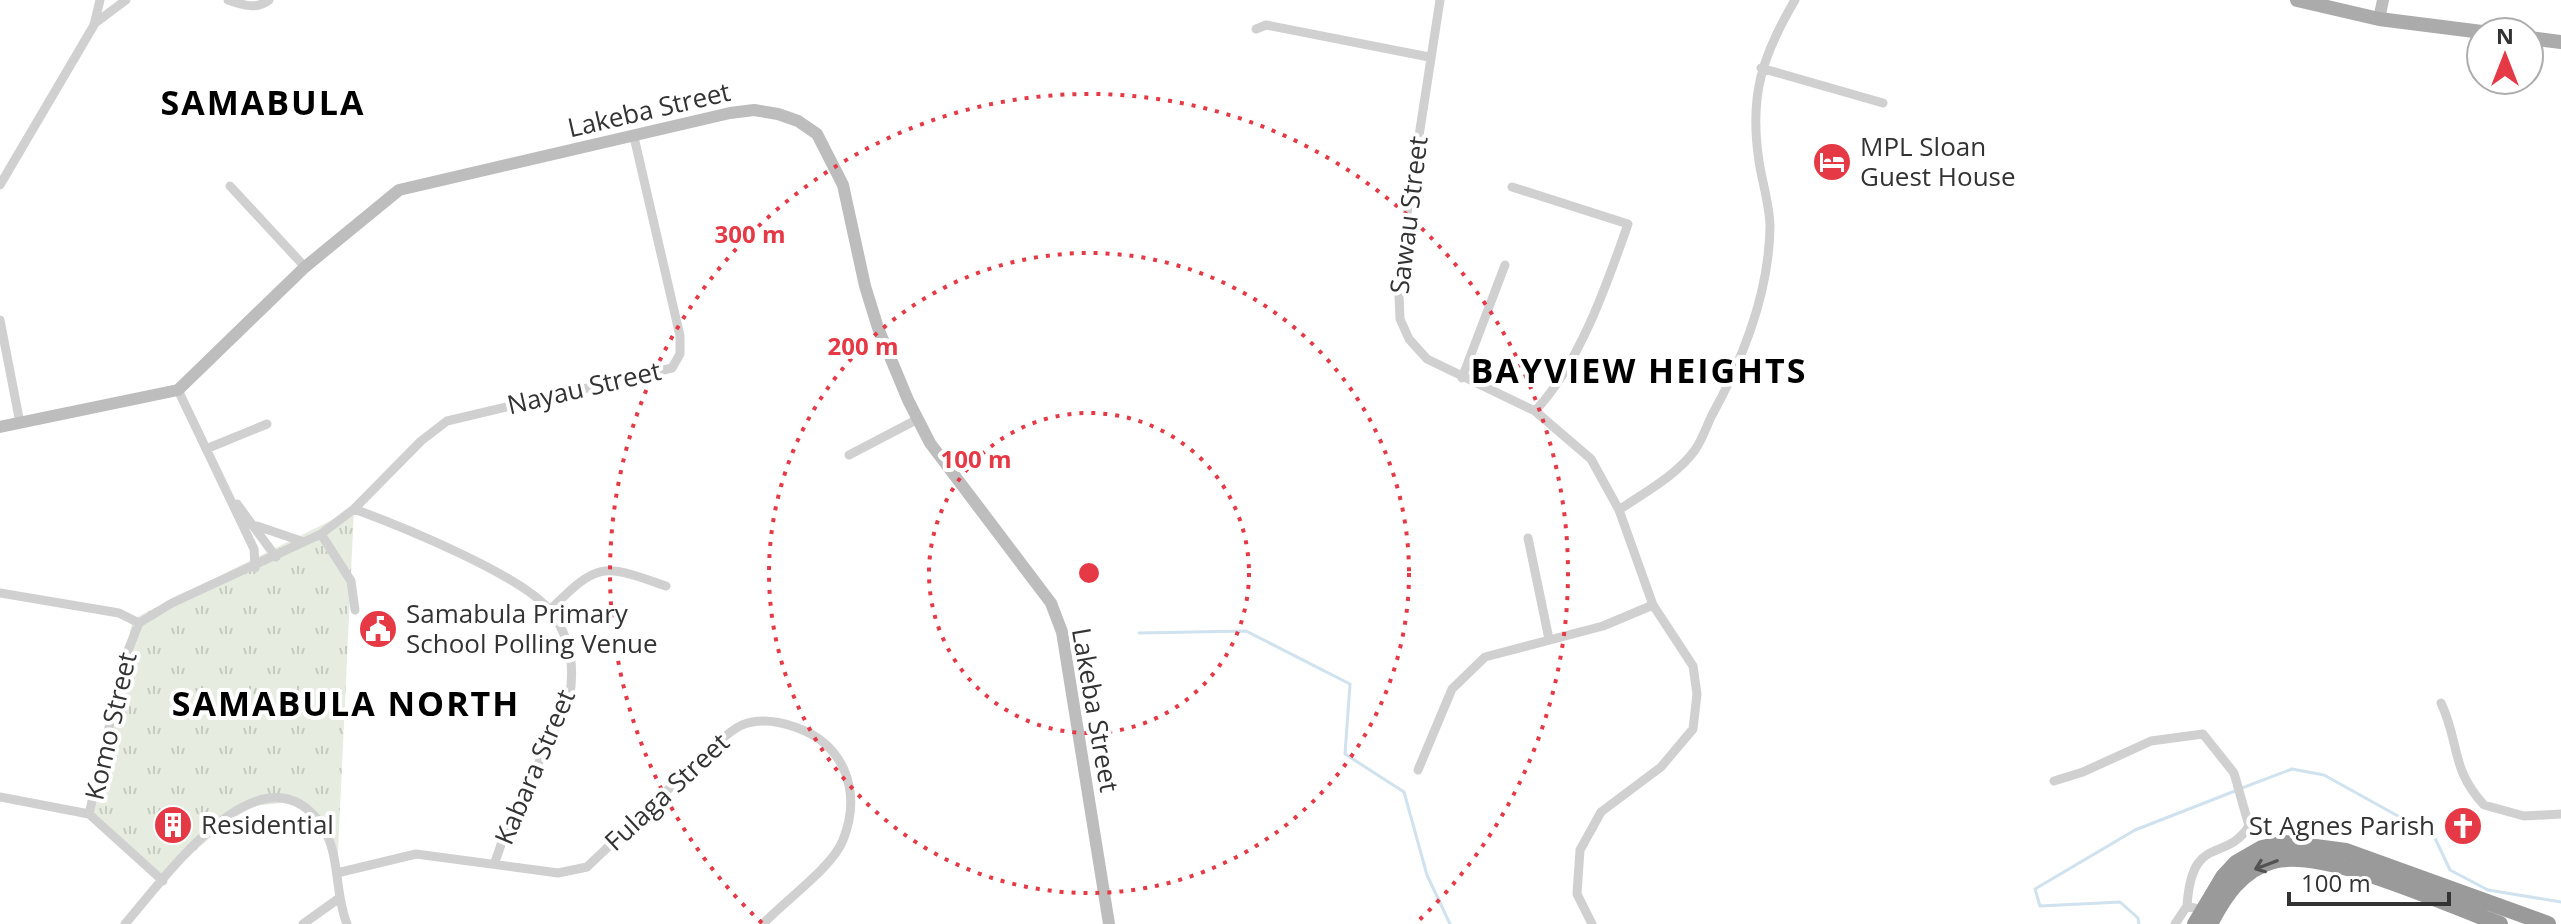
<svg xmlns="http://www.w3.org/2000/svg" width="2561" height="924" font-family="'Open Sans',sans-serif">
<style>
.park{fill:url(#park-tufts)}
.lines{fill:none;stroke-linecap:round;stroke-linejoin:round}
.stream{stroke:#cfe2ee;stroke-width:3}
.street{stroke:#d0d0d0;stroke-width:9}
.secondary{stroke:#bdbdbd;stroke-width:12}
.primary{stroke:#ababab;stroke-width:14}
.highway{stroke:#9a9a9a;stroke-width:16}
.oneway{stroke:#525252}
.ring{fill:none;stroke:#e63946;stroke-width:4;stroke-dasharray:4 8}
.labels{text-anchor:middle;stroke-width:8;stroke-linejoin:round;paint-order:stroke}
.street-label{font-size:26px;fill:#333;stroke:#fff}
.poi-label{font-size:26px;fill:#333;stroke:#fff;text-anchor:start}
.district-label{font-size:34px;font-weight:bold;letter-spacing:2px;fill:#000;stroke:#fff}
.centre{fill:#e63946;stroke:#fff;stroke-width:4}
.ring-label{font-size:24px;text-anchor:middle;font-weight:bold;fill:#e63946;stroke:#fff;stroke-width:8;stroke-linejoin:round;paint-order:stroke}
</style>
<defs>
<pattern id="park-tufts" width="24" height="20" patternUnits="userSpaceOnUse" patternTransform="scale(2)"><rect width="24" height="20" fill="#e6ecdf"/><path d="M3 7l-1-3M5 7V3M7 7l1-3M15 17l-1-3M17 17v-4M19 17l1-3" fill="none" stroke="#c6cbc0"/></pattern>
</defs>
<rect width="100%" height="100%" fill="#fff"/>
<path class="park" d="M354 509 337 873 325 824 290 802 245 807 160 882 91 814 133 619Z"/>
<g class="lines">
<path class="stream" d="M1139 633 1246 631 1350 684 1345 754 1404 792 1427 875 1450 924
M2242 788 2292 769 2324 775 2434 836 2450 870 2488 890 2561 902
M2139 924 2138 918 2120 902 2040 906 2035 889 2135 830 2235 791"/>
<path class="street" d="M228 0C242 5 257 10 269 0
M1440 0 1398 272 1400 319 1409 339 1427 359 1535 411 1591 459 1619 510 1653 605 1693 666 1697 694 1693 729 1661 767 1601 812 1580 850 1577 894 1592 924
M94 24 126 0
M1256 29 1266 25 1429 57
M1761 68 1883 103
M0 185 94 25 100 0
M230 186 305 267
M1512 187 1628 224C1607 284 1579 365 1535 411
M0 320 20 423
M1462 378 1505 265
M178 390 254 549 255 568
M206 449 267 424
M849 455 918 419
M237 504 276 557
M354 509C398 525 525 576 551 612 571 638 575 669 569 700L506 830 495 862
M1619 510C1645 492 1676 476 1695 450 1702 440 1706 428 1711 417 1742 361 1769 293 1770 227 1770 206 1762 182 1759 161 1749 96 1762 56 1795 0
M257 526 304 542
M321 534 351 581 355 610
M1528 538 1549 639
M0 593 119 613 139 623
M550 610C599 561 602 564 666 586
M2441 703C2460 743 2450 768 2484 805L2524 816 2561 814
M1418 770 1452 689 1485 657 1603 626 1653 605
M2054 781 2083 772 2151 741 2203 734 2234 773 2249 826C2225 864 2192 832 2187 906
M0 797 89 814 163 881
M89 814 125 658 139 623 172 603 321 534 354 509 421 441 447 421 672 368 680 354V336L634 137
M337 873 416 854 558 873 587 867 717 743C724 737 733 729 742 725 759 718 778 721 795 727 845 744 862 792 843 840 832 868 784 901 763 924
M125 924C163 881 260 740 321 824 341 853 334 893 347 924
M303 924 338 899
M2175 924 2187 906 2203 910"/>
<path class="secondary" d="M2379 19 2383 0
M0 427 178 390 305 267 399 190 730 113 754 110 778 114 798 121 817 134 843 185 865 286 878 328 908 400 930 443 1051 603 1062 632 1109 924"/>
<path class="primary" d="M2297 0 2379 19 2482 32
M2529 38 2561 42"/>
<path class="highway" d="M2195 924 2223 877 2236 863 2262 848 2285 843 2346 851 2548 924
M2210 924C2224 897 2241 870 2273 861 2324 847 2448 905 2500 924"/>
</g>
<defs><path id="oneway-shaft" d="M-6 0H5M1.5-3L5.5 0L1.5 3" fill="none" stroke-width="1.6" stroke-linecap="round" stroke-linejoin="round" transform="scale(2)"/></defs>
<use class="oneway" href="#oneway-shaft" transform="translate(2266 865) rotate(159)"/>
<g class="ring">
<circle cx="1089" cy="573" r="160"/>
<circle cx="1089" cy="573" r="320"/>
<path d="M762 923A479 479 0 1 1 1416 923"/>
</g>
<defs>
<symbol id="hotel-disc" viewBox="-11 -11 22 22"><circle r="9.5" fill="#e63946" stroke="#fff"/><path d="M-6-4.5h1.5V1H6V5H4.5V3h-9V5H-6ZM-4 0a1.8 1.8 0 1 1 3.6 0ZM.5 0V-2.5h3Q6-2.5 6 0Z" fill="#fff"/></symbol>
<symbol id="civic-disc" viewBox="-11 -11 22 22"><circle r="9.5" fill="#e63946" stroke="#fff"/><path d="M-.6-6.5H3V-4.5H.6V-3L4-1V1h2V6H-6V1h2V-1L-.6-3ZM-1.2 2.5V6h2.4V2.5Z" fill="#fff"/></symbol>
<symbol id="building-disc" viewBox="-11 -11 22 22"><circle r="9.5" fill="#e63946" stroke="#fff"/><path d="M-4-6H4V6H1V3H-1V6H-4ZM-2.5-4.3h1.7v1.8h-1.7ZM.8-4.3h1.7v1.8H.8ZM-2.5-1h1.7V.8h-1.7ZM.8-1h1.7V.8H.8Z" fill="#fff"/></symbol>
<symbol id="church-disc" viewBox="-11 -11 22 22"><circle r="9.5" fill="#e63946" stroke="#fff"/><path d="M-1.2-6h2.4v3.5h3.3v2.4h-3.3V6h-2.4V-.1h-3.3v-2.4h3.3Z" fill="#fff"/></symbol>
</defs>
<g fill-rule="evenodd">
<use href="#hotel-disc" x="1810" y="140" width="44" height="44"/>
<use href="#civic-disc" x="356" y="607" width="44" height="44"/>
<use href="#building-disc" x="151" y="803" width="44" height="44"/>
<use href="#church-disc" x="2441" y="804" width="44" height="44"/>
</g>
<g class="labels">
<g class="street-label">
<text transform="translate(649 110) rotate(-13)" y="9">Lakeba Street</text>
<text transform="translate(1409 215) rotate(-83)" y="9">Sawau Street</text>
<text transform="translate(584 388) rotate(-13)" y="9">Nayau Street</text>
<text transform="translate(1095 710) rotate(80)" y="9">Lakeba Street</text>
<text transform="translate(111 726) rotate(-77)" y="9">Komo Street</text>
<text transform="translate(535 767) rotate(-67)" y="9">Kabara Street</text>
<text transform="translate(667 792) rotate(-43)" y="9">Fulaga Street</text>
</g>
<g class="poi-label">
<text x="1860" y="156">MPL Sloan<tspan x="1860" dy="30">Guest House</tspan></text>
<text x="406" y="623">Samabula Primary<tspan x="406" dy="30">School Polling Venue</tspan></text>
<text x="201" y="834">Residential</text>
<text x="2435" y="835" text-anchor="end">St Agnes Parish</text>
</g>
<g class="district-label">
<text x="263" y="115">SAMABULA</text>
<text x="1639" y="383">BAYVIEW HEIGHTS</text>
<text x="346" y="716">SAMABULA NORTH</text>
</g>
</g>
<circle cx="1089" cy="573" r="12" class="centre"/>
<g class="ring-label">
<text x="750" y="243">300 m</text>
<text x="863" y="355">200 m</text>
<text x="976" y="468">100 m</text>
</g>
<g transform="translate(2505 56)"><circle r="38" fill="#ffffff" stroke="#adadad" stroke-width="2"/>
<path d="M0-6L14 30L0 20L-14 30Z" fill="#e63946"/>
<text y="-12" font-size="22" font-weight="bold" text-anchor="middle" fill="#333333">N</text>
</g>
<path d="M2289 892v12h160v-12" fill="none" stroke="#333333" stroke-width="4"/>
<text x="2301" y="892" font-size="24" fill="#333333" stroke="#ffffff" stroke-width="6" paint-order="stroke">100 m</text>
</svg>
